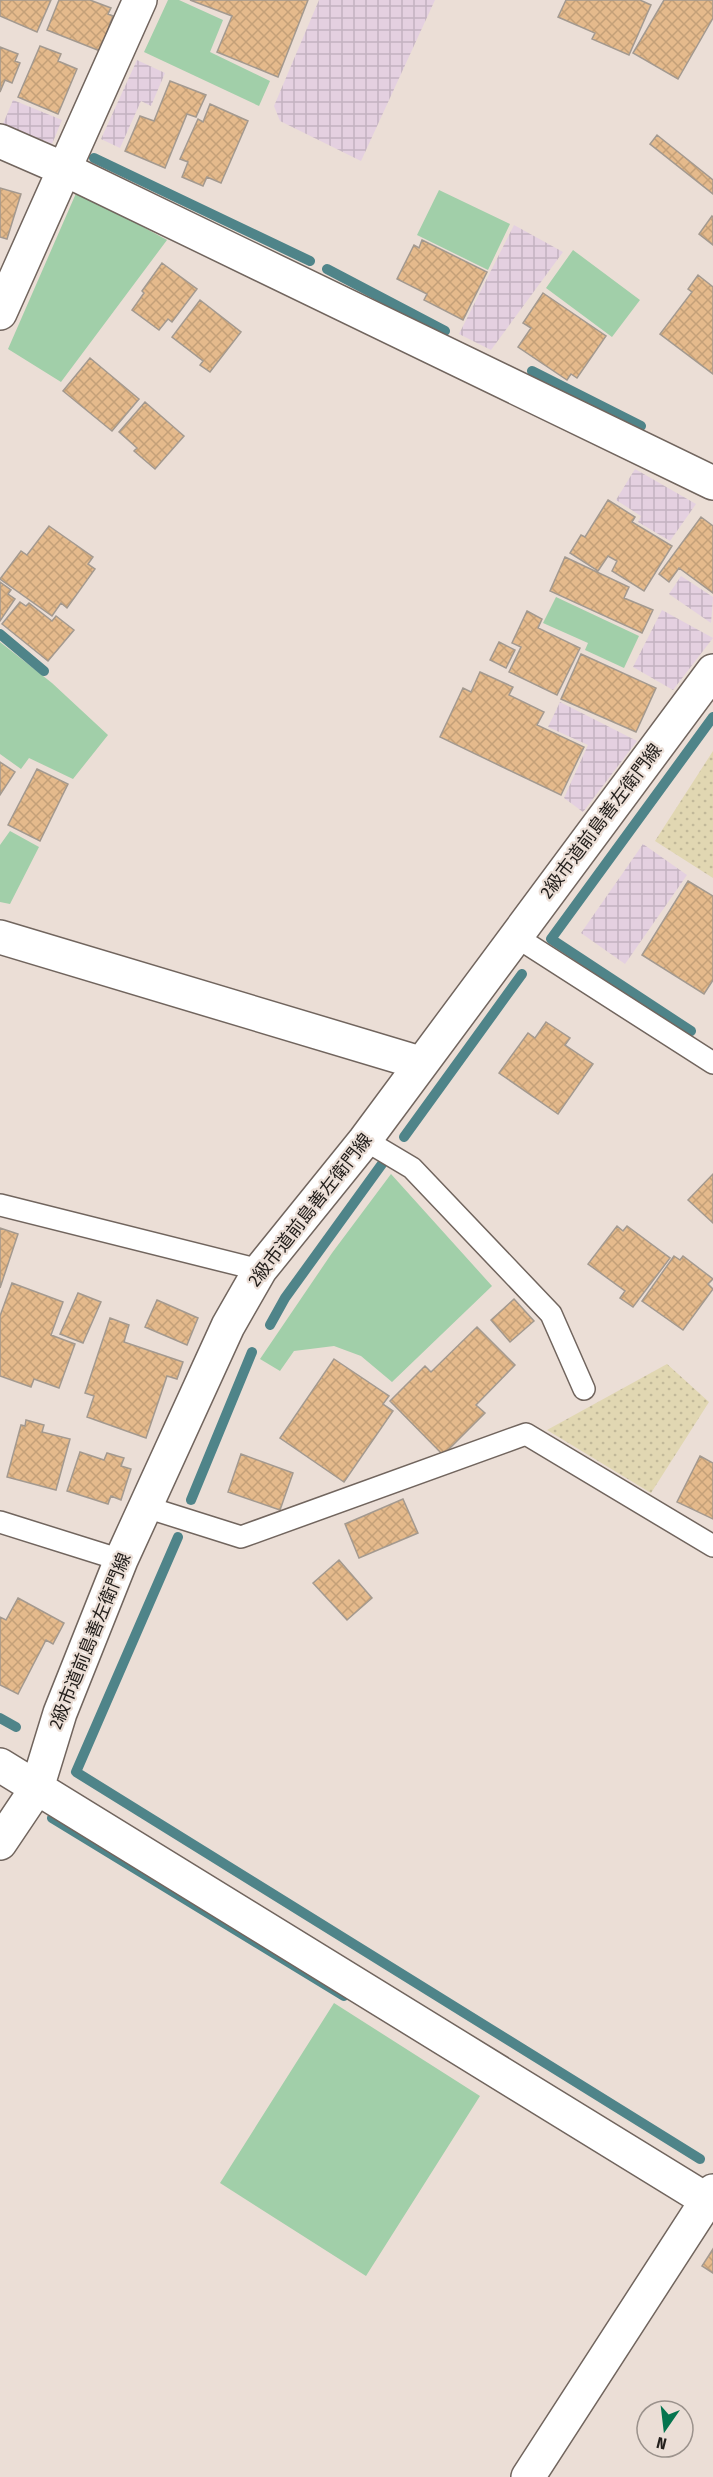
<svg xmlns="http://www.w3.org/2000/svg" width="713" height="2477" font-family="'Fira Sans Condensed','Noto Sans JP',sans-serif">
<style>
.industrial{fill:url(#industrial-grid)}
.green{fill:#a1cfa9}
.sand{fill:url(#sand-dots)}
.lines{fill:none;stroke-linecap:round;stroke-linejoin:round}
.stream{stroke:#4f8489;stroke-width:10}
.building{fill:url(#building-cross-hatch);stroke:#a3998f;stroke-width:1.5}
.service-casing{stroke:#71655e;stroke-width:24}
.minor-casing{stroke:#71655e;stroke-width:36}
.service{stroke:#fff;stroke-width:21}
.minor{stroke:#fff;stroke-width:33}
.labels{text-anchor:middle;stroke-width:4.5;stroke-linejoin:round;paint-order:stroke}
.street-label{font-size:18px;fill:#24201d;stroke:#ebded6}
</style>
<defs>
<pattern id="industrial-grid" width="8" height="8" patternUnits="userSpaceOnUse" patternTransform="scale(1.5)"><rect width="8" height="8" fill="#e4d0e0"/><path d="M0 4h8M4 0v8" fill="none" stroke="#c3b2c0"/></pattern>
<pattern id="sand-dots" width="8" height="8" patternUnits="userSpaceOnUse" patternTransform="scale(1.5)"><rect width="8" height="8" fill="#e1d7b2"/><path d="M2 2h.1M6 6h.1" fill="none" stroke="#c1b899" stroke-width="1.8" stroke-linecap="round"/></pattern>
<pattern id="building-cross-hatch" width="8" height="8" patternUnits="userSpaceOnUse" patternTransform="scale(1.5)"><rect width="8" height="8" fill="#e5ba8c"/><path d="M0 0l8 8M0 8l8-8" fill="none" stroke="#c4a078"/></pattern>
</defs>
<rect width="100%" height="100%" fill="#ebded6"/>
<path class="industrial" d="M319 0H435L361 161 280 121 274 106Z
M137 60 165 73 151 106 141 101 120 148 101 139Z
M13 100 62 120 52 144 3 124Z
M514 225 563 252 491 350 459 334Z
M635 469 696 504 670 541 638 522 641 516 616 500Z
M681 576 713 597 711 623 669 594Z
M662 610 713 638 673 690 633 667Z
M560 702 637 741 583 812 564 798 588 745 548 727Z
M643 844 687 875 625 964 581 933Z"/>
<path class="green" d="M168 0H179L223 20 210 52 270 81 259 106 144 52Z
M439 190 510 224 488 270 417 235Z
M77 191 167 240 61 382 8 349Z
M573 250 640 300 612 337 546 288Z
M556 597 639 636 624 668 585 650 588 643 543 623Z
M0 642 52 683 108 735 73 779 29 758 21 769 0 754Z
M10 831 39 847 10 904 0 902V845Z
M391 1174 492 1286 392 1382 361 1356 334 1346 294 1351 280 1371 260 1359 332 1253Z
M334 2003 480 2096 366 2276 220 2183Z"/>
<path class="sand" d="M713 751V878L655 841Z
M667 1364 709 1402 651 1493 547 1430Z"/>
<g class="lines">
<path class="stream" d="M94 158 310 261
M327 269 445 331
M532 371 641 426
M0 634 44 671
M691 1031 551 939 713 717
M404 1137 522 974
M270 1325 285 1298 382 1164
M191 1500 252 1352
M178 1537 76 1772 700 2159
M0 1718 16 1727
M52 1818 344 1996"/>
</g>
<path class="building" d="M0 0H51L37 32 0 16Z
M59 0H90L111 8 108 14 113 16 100 51 47 30Z
M190 0H308L278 77 217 52 232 16Z
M566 0H640L651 5 629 55 592 39 595 33 558 17Z
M664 0H713V18L678 79 633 53Z
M40 46 61 54 58 61 77 69 58 114 18 97Z
M0 47 18 54 15 61 20 63 12 83 5 80 0 92Z
M170 81 206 95 196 117 187 114 165 168 125 151 140 116 154 121Z
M210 104 248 121 221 183 207 177 203 186 182 177 188 162 180 159 198 119 203 122Z
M657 135 713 180V194L650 144Z
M0 188 21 194 7 239 0 237Z
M712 216 713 217V245L699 234Z
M422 240 487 272 463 320 424 300 427 294 397 279 414 245 419 248Z
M162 263 197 289 172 322 168 319 159 330 132 310 144 293 142 291Z
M698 275 713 287V374L660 334 692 292 688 289Z
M543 293 606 336 577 378 571 374 567 380 518 347 531 328 523 323Z
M200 300 241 332 210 372 200 365 203 361 172 337Z
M90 358 139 399 112 431 63 391Z
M145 402 184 436 155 469 134 451 137 448 119 432Z
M608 500 635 517 632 522 672 546 644 591 612 571 617 561 608 556 598 571 570 553 581 535 585 537Z
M701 517 713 526V593L679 568 669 582 659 574Z
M49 526 93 557 88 564 95 569 67 608 61 603 52 616 0 579 21 551 27 555Z
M565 557 629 587 624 598 653 610 642 633 550 591Z
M0 582 11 590 8 594 15 599 0 621Z
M20 602 26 606 29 603 52 621 56 616 74 630 48 661 2 624Z
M527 611 542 619 538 628 580 648 557 695 509 672 521 647 512 643Z
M499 642 515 650 506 668 490 660Z
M581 654 656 688 636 732 561 699Z
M480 672 513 687 509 695 544 712 537 725 584 747 561 795 440 737 463 688 471 692Z
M0 762 15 772 0 795Z
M37 769 68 784 40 841 8 825Z
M688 881 713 896V980L704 994 642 955Z
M546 1022 570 1038 565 1045 593 1064 558 1114 499 1073 528 1033 535 1038Z
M713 1174V1223L688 1200Z
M617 1226 623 1231 627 1226 670 1258 633 1307 620 1298 625 1291 588 1264Z
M0 1228 18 1234 0 1288Z
M674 1256 680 1260 683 1256 713 1279 708 1284 713 1289 683 1330 642 1301Z
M12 1283 63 1302 51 1335 75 1344 59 1388 34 1379 31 1387 0 1376V1316Z
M78 1293 101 1302 83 1343 60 1334Z
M514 1299 534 1321 510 1342 491 1320Z
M157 1300 198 1318 187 1345 145 1327Z
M110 1318 129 1325 124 1342 183 1362 177 1379 167 1376 146 1438 87 1417 94 1396 85 1393Z
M477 1327 515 1365 476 1405 485 1413 443 1455 390 1401 425 1366 431 1372Z
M334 1359 389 1396 383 1404 393 1411 344 1482 280 1438Z
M26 1420 44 1425 42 1432 70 1439 56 1490 7 1477 21 1425 25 1426Z
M80 1452 104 1460 107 1453 124 1458 121 1466 131 1469 121 1500 111 1496 108 1504 67 1491Z
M241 1454 293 1473 280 1510 228 1492Z
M700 1456 713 1463V1519L677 1502Z
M403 1499 418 1533 359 1558 345 1524Z
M339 1560 372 1598 347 1620 313 1583Z
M18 1598 64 1623 53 1644 46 1640 18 1694 0 1685V1617L6 1620Z
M713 2249V2273L702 2266Z"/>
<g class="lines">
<defs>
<path id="service" d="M515 936 713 1063
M365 1140 412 1168 551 1314 584 1389
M0 1205 260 1270
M146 1507 241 1537 526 1434 713 1546
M0 1522 121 1560"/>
<path id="minor" d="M0 141 64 169 713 483
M0 313 140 0
M0 937 420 1063
M0 1765 713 2204
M0 1843 37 1788 60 1713 121 1560 228 1326 260 1270 365 1140 713 671
M528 2477 713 2191"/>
</defs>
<use href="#service" class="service-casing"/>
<use href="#minor" class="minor-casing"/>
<use href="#service" class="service"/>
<use href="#minor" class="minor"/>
</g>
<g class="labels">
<g class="street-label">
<text transform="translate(601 821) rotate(-53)" y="6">2級市道前島善左衛門線</text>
<text transform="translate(310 1210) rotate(-52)" y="6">2級市道前島善左衛門線</text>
<text transform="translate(90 1641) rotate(-68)" y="6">2級市道前島善左衛門線</text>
</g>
</g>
<g transform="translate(665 2429) rotate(194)"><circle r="28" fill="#ebded6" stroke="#9b928c" stroke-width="1.5"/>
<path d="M0-4.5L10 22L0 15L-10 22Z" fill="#04744e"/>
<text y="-9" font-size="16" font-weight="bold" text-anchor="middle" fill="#24201d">N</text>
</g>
</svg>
